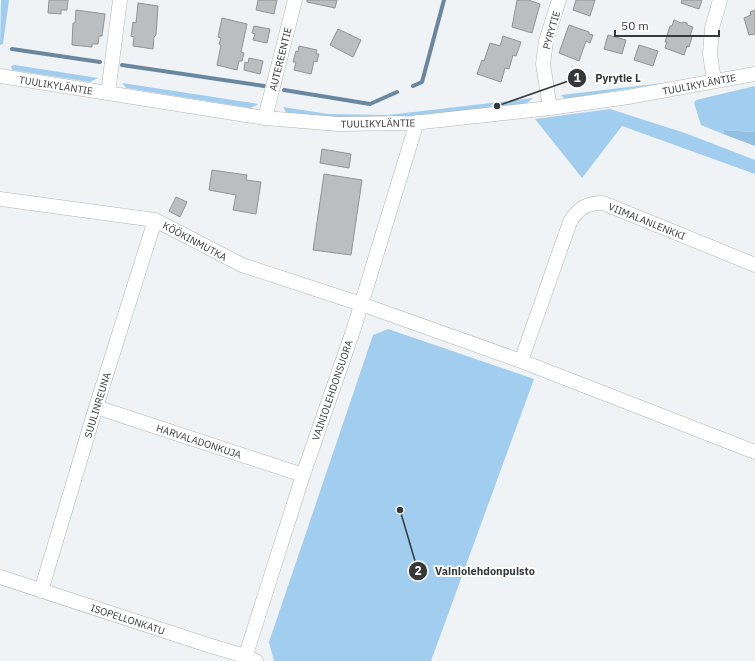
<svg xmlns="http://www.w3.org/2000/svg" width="755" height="661" font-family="'IBM Plex Sans',sans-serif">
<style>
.green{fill:#a1ceef}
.forest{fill:#93bfe1}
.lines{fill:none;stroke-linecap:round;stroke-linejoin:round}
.stream{stroke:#6988a0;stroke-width:4}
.building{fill:#babec0;stroke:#919496}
.minor-casing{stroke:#b0b4b6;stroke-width:15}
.minor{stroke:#fff;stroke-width:14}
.labels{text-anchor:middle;stroke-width:4;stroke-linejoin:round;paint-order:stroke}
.street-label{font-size:10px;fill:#37383a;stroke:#fff}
.leader{fill:none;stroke:#37383a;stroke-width:1.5}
.callout-dot{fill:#37383a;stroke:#fff;stroke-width:1.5}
.mark-label{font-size:12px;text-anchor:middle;font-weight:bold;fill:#fff}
.callout-label{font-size:11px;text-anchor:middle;font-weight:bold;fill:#37383a;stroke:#fff;stroke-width:4;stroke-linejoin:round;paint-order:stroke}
</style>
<rect width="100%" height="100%" fill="#f0f3f6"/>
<path class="green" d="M1 0H9L3 44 0 45Z
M15 65 98 78 90 82 12 70 11 66Z
M672 82 565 99 561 95Z
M122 83 259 104 250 108 126 88Z
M755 86V130L753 132 724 130 723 134 701 125 694 103 696 100Z
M533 98 525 105 382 120 287 114 283 107 328 114 388 115Z
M610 109 685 133 755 160V174L622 126 582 178 535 119Z
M388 329 534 379 431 661H274L269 642 373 335Z"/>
<path class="forest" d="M724 130 753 132 755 130V146L723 134Z"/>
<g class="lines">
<path class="stream" d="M12 49 100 62
M122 65 264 86
M413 86 422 82 444 0
M284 90 370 104 397 92"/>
</g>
<path class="building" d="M49 0H68L67 10H61V14L48 13Z
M258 0H277L274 14 256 10Z
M307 0H337L335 8 307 2Z
M517 0H528L540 4 532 33 512 27Z
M576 0H595L590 16 573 10Z
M682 0H702L699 9 681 3Z
M138 3 158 6 156 35 154 37 153 49 133 46 134 37 131 36 133 22 136 23Z
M76 10 105 14 102 36H99L98 44H92V47L72 45 73 23H75Z
M755 10V34L749 35 744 18 751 15 750 12Z
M222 18 247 24 241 52 244 53 242 61H239L237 70 217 65 221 45 219 44 221 38 218 37Z
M674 20 681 23 683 22 687 23V25L693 27 690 36 692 37 689 47 687 46 684 55 665 48 667 42H665L670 26H672Z
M569 25 589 32V34L593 35 590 43 586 41 579 61 559 53Z
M254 26 270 29 267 43 253 40 255 34 252 33Z
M338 29 361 40 353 57 330 45Z
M608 35 626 40 622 54 604 49Z
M503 36 521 42 516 56 513 55 509 69 505 68 501 82 477 74 482 60 484 61 490 43 500 46Z
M639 45 658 51 653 66 634 60Z
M299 46 317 50 316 54H319L317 62 314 61 311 74 294 70 296 62H293L296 51 298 52Z
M249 58 263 61 260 74 244 70 245 62 248 63Z
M322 149 351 154 349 168 320 163Z
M212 170 247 175 246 180 261 182 256 214 233 210 236 195 209 190Z
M324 174 362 180 351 255 313 250Z
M176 197 187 202 180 217 169 211Z"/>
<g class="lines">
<defs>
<path id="minor" d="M0 76 265 118 338 124 413 123 550 108 628 97 755 74
M714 81 710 54 712 28 720 0
M108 93 120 0
M550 108 543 64 546 41 559 0
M265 118 295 0
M0 199 155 220 242 265 361 304 521 361 755 452
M521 361 570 222C578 208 587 203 603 203L755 265
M96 407 303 475
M0 577 211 646 245 656 256 661
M41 591 96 407 155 220
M244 661 303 475 354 328 417 122"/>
</defs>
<use href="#minor" class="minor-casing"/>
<use href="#minor" class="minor"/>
</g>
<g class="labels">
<g class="street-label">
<text transform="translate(551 30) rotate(-74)" y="4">PYRYTIE</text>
<text transform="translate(280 59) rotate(-76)" y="4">AUTEREENTIE</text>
<text transform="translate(699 84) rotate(-11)" y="4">TUULIKYLÄNTIE</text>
<text transform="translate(56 85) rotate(9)" y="4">TUULIKYLÄNTIE</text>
<text transform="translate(378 123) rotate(-1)" y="4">TUULIKYLÄNTIE</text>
<text transform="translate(647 221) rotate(22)" y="4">VIIMALANLENKKI</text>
<text transform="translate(195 241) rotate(28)" y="4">KÖÖKINMUTKA</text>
<text transform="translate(332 390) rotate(-71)" y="4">VAINIOLEHDONSUORA</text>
<text transform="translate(97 405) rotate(-73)" y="4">SUULINREUNA</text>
<text transform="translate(199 441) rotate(18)" y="4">HARVALADONKUJA</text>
<text transform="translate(128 619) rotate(18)" y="4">ISOPELLONKATU</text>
</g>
</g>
<path class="leader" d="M497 106L577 78M400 510L418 571"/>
<g class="callout-dot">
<circle cx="497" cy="106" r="4"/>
<circle cx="400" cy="510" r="4"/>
<circle cx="577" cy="78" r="10"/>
<circle cx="418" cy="571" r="10"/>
</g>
<g class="mark-label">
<text x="577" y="82">1</text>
<text x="418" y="575">2</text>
</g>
<g class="callout-label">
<text x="618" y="82">Pyrytie L</text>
<text x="485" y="575">Vainiolehdonpuisto</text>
</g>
<path d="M615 30v6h104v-6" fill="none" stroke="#37383a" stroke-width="2"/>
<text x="621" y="30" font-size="12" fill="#37383a" stroke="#ffffff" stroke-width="3" paint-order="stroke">50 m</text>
</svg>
